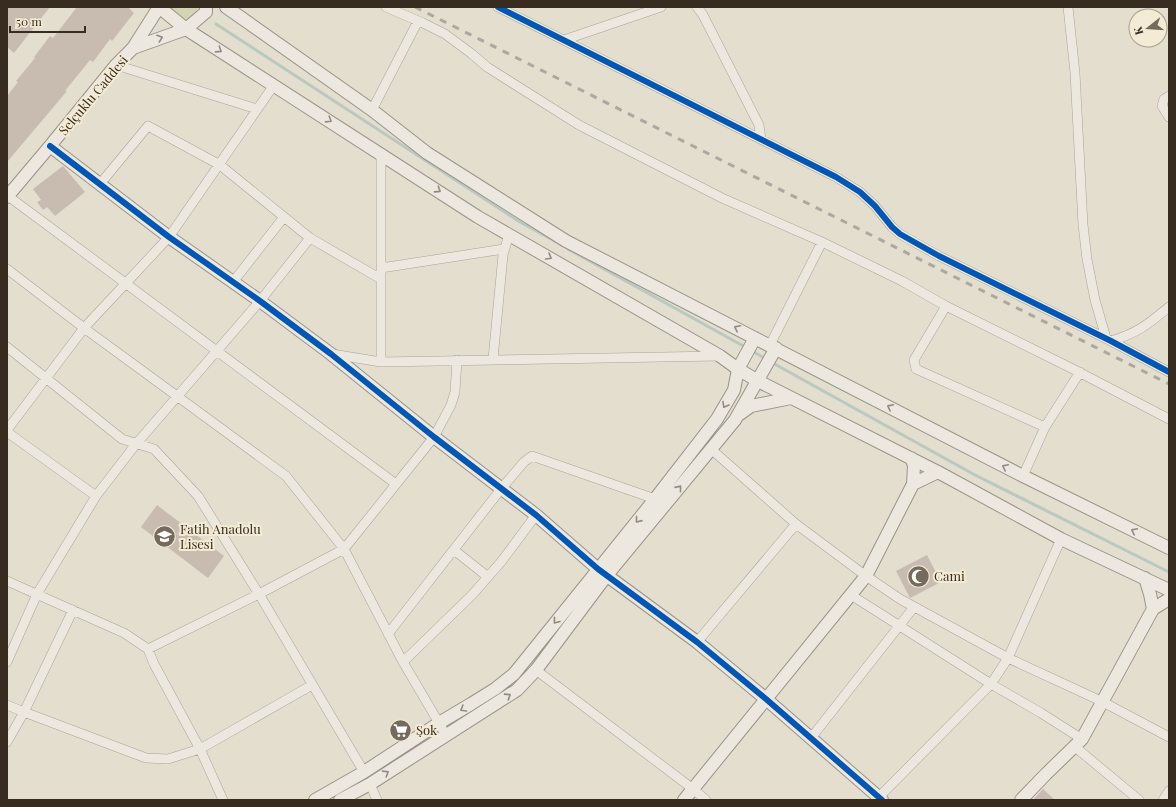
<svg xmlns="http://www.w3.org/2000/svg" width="1176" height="807" font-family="'Playfair Display',serif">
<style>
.green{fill:#d3d4b2}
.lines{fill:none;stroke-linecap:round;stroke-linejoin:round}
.stream{stroke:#b9c9c0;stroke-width:3}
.building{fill:#c8bcb0}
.street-casing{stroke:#a9a397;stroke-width:10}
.secondary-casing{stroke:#999288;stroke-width:14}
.street{stroke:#ece8e0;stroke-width:9}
.secondary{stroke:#ece8e0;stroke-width:12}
.rail{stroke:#aca8a0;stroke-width:3;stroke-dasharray:7 7;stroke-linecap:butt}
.cycleway-casing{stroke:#f4ebd5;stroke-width:8}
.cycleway{stroke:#0057b8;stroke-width:6}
.oneway{stroke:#928a80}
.labels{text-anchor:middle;stroke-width:4;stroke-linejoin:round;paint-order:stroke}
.street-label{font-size:13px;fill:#382b1f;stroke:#f4ebd5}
.poi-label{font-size:13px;fill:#382b1f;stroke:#f4ebd5;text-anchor:start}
</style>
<rect width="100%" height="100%" fill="#e4decf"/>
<path class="green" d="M171 7H198C198 12 189 23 182 20 179 19 175 14 172 12Z"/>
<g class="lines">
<path class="stream" d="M216 24 520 222 562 245
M568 249 747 348
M752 351 766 359
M771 362 975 475 1169 572"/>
</g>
<path class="building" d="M7 7H50L14 53 7 47Z
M77 7H128L134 13 112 41 110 39 93 62 90 60 65 91H67L7 162V96L18 82 16 81 35 58 34 57 50 36 53 38Z
M63 166 85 192 55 216 47 207 43 210 37 202 41 200 33 189Z
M157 505 224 556 208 578 141 527Z
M927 555 941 582 910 598 896 571Z
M1043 789 1055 800H1033Z"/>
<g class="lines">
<defs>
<path id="street" d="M386 7 423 23 445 34 472 54 487 67 579 125 722 198 822 242
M498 7 836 177 860 192 875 206 892 227 900 234 939 256 1111 341 1169 372
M697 7 703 15 759 125 761 139
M1068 7 1075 73 1083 225 1087 259 1095 300 1106 338
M564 40 661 7
M116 65 257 109
M1169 96 1164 99 1162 106 1169 117
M372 110 418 21
M381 153V362
M100 184 148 126 220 165 310 238 381 279
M8 196 396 484
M381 268 504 249
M7 269 84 328 286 476 344 549 403 662 439 723 446 736
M233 282 284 217
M946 306 914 360 916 369 1045 427
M1111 341C1138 333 1148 324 1169 307
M770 345 822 242 902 281 946 306 1073 369 1169 419
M7 347 122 439 154 449 198 496 259 594 364 772
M332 354 381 362 719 356
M493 359 503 255 509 234
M7 430 84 328 169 237 274 85
M7 432 96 496
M711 449 796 524 866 576 900 599 1008 658 1101 701 1169 737
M1023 476 1045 427 1080 372
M454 550 488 577
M7 581 124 633 148 649 154 664 200 749 223 800
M851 595 991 684 1041 713 1082 739
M388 634 501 489 524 462 532 456 655 499
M697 642 796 524
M148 649 259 594 344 549 434 437 451 405 455 392 457 360
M7 662 37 594 96 496 136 444 260 301 310 238
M403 662 472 595 501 562 536 515
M536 670 693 789 706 800
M7 705 24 712 146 758 168 759 200 749 312 685
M811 738 914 607
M7 742 24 712 73 610
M1074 746 1139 800
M370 784 377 800
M876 800 991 684 1008 658 1061 539
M1163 800 1169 791"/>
<path id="secondary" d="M159 7 186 29 478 217 720 356 738 369 758 381 938 472 1061 539 1169 590
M226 7 372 110 427 153 566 241 1023 476 1169 548
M133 48 186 29 206 12V7
M50 146 169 237 260 301 331 354 434 437 536 515 598 569 697 642 766 699 882 800
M7 197 50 146 116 65 133 48 159 7
M740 414 751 406 791 398
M913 484 938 472
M1145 578 1150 594 1153 609
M315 800 364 772 439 723 471 704 495 689 514 674 655 499 717 419 734 390 738 369 755 338
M340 800 370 784 517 690 536 670 607 575 735 420 776 348
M684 800 866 576 913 484 914 465 911 458
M1021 800 1046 774 1082 739 1153 609 1169 599"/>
</defs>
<use href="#street" class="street-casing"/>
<use href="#secondary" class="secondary-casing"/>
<use href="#street" class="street"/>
<use href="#secondary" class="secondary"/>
<path class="rail" d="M415 7 1169 384"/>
<defs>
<path id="cycleway" d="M498 7 836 177 860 192 875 206 892 227 900 234 939 256 1111 341 1169 372
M50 146 169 237 260 301 331 354 434 437 536 515 598 569 697 642 766 699 882 800"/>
</defs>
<use href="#cycleway" class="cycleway-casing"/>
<use href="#cycleway" class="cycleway"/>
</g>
<defs><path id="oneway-chevron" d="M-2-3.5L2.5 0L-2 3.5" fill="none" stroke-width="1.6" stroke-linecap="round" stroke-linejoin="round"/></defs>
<g class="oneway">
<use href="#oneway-chevron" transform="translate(160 38) rotate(-19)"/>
<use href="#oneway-chevron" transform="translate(219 50) rotate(33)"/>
<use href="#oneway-chevron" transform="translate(329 120) rotate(32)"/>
<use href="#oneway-chevron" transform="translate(438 190) rotate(33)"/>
<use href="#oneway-chevron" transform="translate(549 257) rotate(30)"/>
<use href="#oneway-chevron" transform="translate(737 328) rotate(-153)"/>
<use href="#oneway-chevron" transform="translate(725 405) rotate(120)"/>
<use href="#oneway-chevron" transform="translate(890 407) rotate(-153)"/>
<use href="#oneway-chevron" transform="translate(1005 467) rotate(-153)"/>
<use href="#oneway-chevron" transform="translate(679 488) rotate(-51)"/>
<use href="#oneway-chevron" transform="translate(638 520) rotate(129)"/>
<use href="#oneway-chevron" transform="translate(1134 531) rotate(-153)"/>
<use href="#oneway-chevron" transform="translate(556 621) rotate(128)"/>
<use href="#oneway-chevron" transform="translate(508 696) rotate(-33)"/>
<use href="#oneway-chevron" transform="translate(463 709) rotate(150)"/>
<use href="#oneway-chevron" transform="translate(386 773) rotate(-32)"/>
</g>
<defs>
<symbol id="school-disc" viewBox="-11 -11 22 22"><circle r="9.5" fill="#746a5d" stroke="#f4ebd5"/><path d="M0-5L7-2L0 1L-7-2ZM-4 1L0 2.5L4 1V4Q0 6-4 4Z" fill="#fff"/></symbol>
<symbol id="mosque-disc" viewBox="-11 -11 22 22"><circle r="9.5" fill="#746a5d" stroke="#f4ebd5"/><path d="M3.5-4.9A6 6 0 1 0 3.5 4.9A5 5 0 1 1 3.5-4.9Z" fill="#fff"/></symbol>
<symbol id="supermarket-disc" viewBox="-11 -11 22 22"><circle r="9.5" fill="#746a5d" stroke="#f4ebd5"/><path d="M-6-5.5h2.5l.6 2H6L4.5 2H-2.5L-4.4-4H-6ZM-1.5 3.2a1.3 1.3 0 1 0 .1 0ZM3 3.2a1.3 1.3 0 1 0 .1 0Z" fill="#fff"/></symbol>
</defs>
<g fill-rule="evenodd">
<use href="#school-disc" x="152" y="524" width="25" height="25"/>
<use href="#mosque-disc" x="906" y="564" width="25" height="25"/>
<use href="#supermarket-disc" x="388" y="718" width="25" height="25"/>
</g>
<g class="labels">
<g class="street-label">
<text transform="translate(93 95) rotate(-50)" y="5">Selçuklu Caddesi</text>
</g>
<g class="poi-label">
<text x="180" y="534">Fatih Anadolu<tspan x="180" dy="15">Lisesi</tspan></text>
<text x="934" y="581">Cami</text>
<text x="416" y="735">Şok</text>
</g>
</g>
<rect width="1176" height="807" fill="none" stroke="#382b1f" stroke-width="16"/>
<g transform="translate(1148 28) rotate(253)"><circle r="19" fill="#f4ebd5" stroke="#a99e8c"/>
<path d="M0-3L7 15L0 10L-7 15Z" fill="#746a5d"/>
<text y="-6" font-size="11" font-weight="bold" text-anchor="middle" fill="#382b1f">K</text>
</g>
<path d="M10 26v6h75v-6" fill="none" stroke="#382b1f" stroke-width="2"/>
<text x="16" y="26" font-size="12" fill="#382b1f" stroke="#f4ebd5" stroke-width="3" paint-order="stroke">50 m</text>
</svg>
